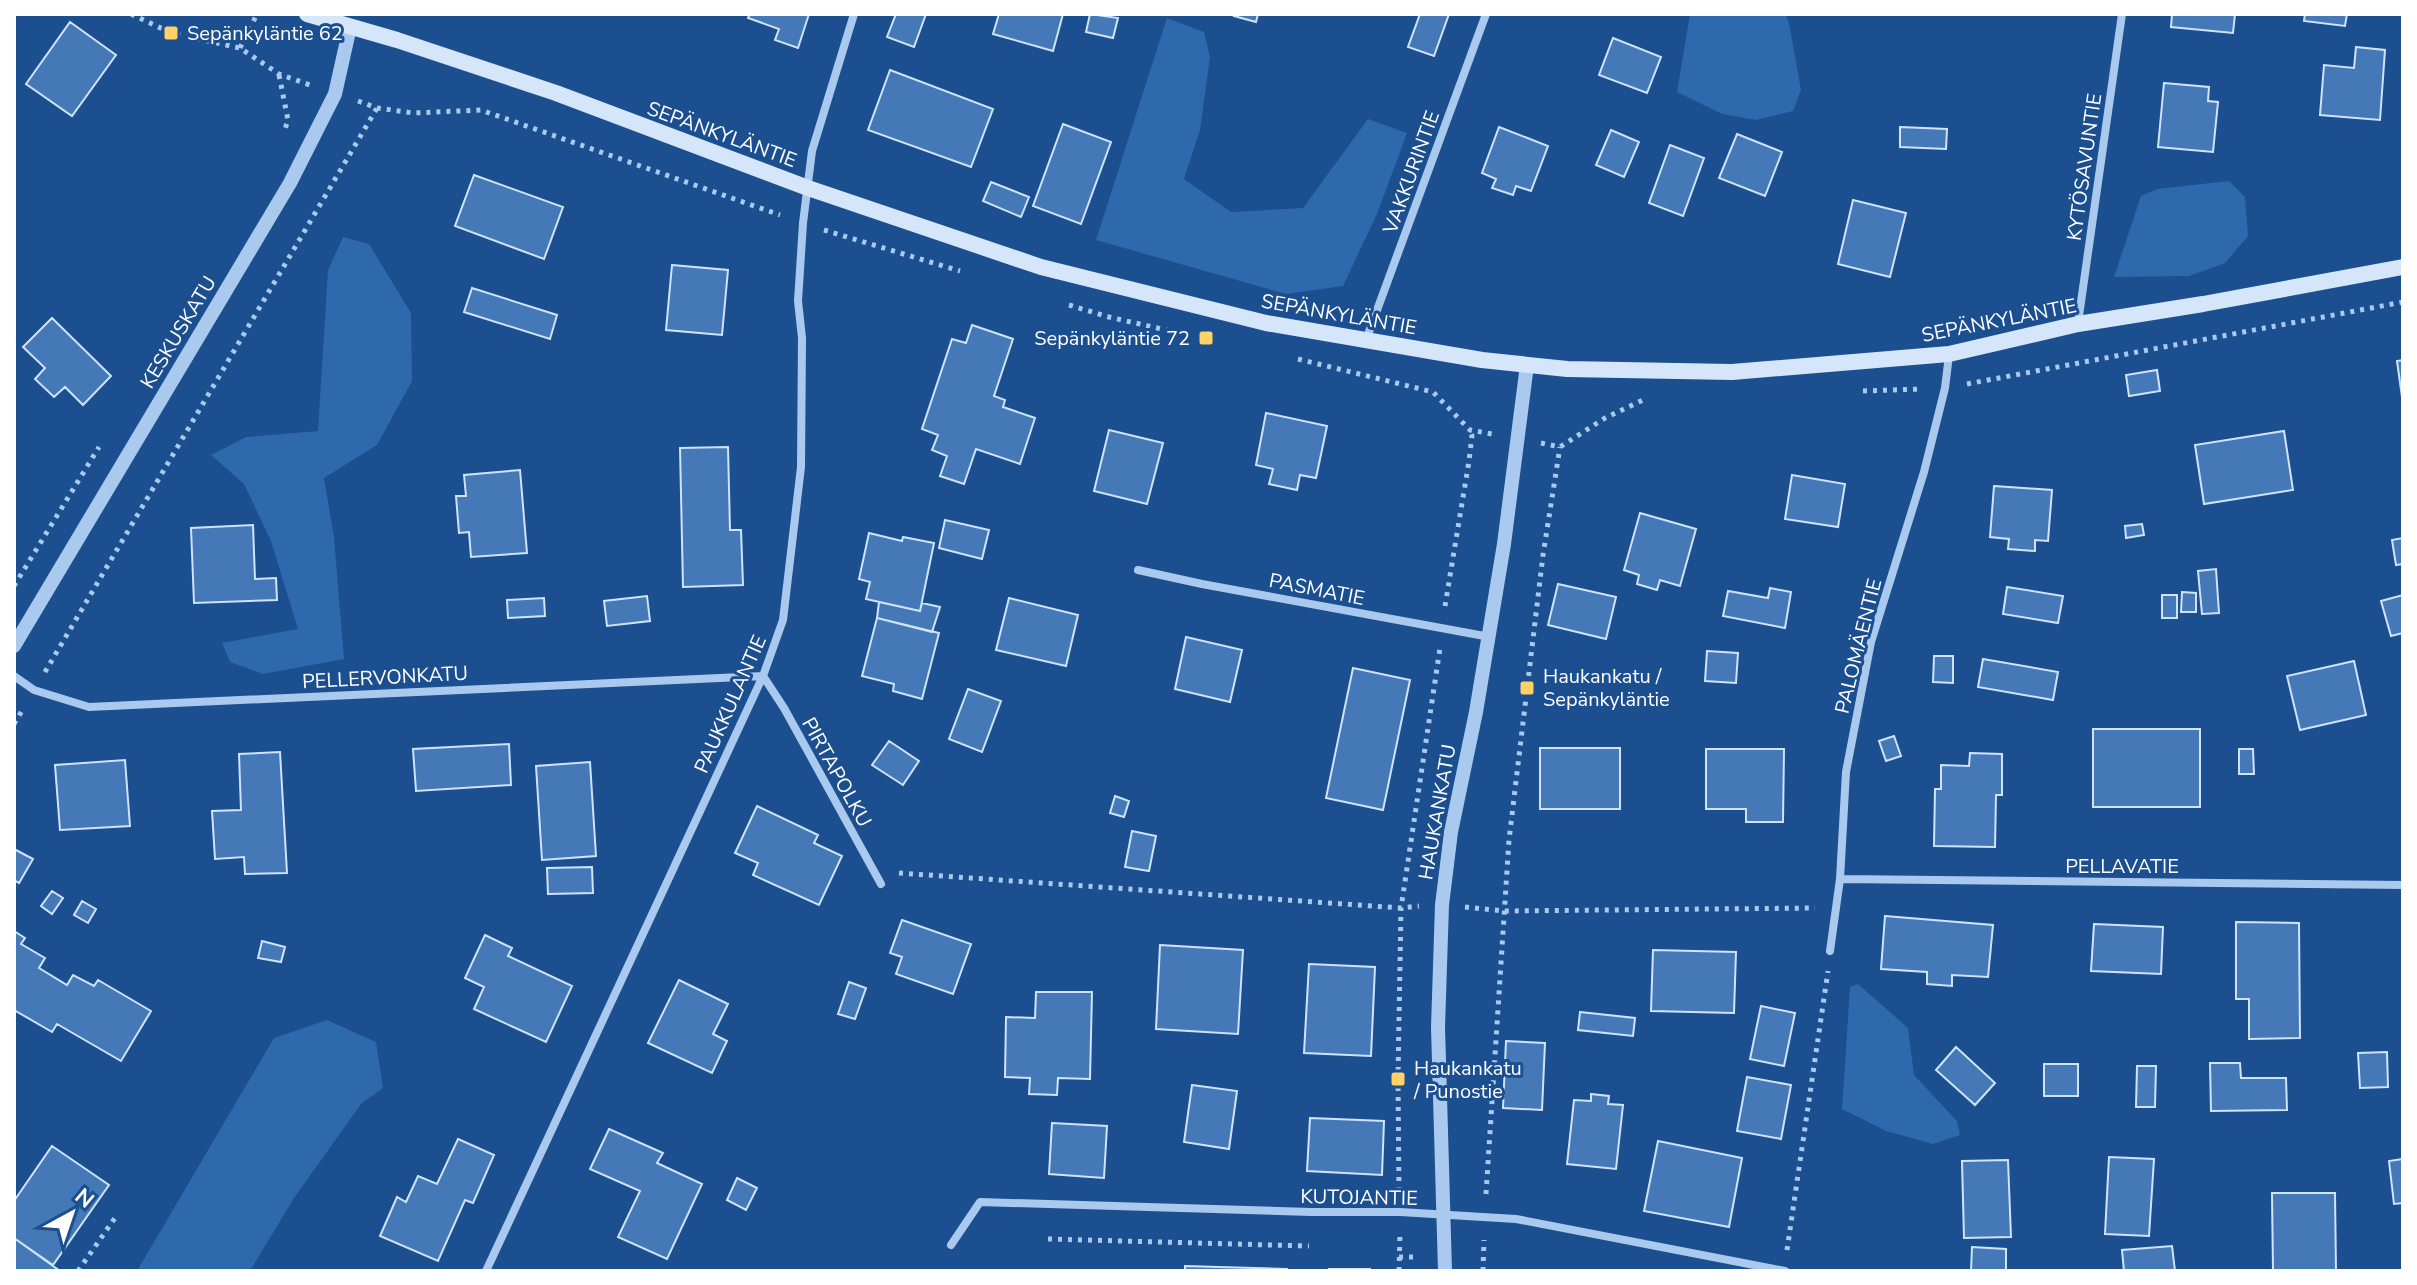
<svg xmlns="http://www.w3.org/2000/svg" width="2417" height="1285" font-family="'Nunito Sans',sans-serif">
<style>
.green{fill:#2e69ad}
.building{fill:#4478b7;stroke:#cfe3fa;stroke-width:2}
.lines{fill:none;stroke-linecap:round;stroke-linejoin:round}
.path{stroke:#a9c9ee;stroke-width:5;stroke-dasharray:4 6;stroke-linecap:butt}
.minor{stroke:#a9c9ee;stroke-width:8}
.tertiary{stroke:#a9c9ee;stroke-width:14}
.secondary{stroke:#d6e6fa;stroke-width:16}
.poi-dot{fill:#ffd166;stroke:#1b4f8f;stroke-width:3}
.labels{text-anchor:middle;stroke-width:6;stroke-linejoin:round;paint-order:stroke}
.poi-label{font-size:20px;fill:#fff;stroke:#1b4f8f;text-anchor:start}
.street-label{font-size:20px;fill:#fff;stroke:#1b4f8f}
</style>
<rect width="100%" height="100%" fill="#1b4f8f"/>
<path class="green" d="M1690 14H1785L1789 23 1801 90 1793 111 1756 120 1722 114 1677 92Z
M1167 18 1204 32 1210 57 1200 130 1184 179 1231 212 1303 208 1368 119 1407 133 1377 214 1343 286 1286 294 1096 240Z
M2229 181 2245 197 2248 236 2225 263 2189 276 2114 277 2141 196 2157 189Z
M343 237 369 244 411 313 412 381 377 445 324 478 334 537 344 659 263 674 230 662 222 643 298 629 271 541 244 484 211 455 246 437 318 431 328 270Z
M1858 984 1908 1028 1914 1075 1957 1121 1960 1135 1933 1144 1886 1131 1842 1109 1850 987Z
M327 1020 376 1042 383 1088 361 1104 294 1198 250 1271H137L274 1038Z"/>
<path class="building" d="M750 14H809L798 48 775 40 779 29 748 18Z
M896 14H926L914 47 887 37Z
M999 14H1063L1053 51 993 34Z
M1090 14 1118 18 1113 38 1086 32Z
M1235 14H1258L1256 22 1234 16Z
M1420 14H1449L1434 56 1408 47Z
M2172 14H2235L2233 33 2171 27Z
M2305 14H2347L2345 26 2304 21Z
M70 22 116 55 72 116 26 84Z
M1613 38 1661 57 1647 93 1599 75Z
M2356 47 2385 50 2380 120 2320 115 2324 65 2354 68Z
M890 70 993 109 971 167 868 130Z
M2164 83 2209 87 2208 101 2218 102 2213 152 2158 147Z
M1063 124 1111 142 1081 224 1033 206Z
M1499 127 1548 146 1531 191 1516 186 1513 195 1492 188 1496 179 1482 173Z
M1900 127 1947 129 1946 149 1900 147Z
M1611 130 1639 142 1624 177 1596 165Z
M1737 134 1782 152 1765 196 1719 178Z
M1670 145 1704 158 1683 216 1649 203Z
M474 175 563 207 544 259 455 226Z
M991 182 1029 197 1021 217 983 201Z
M1853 200 1906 213 1890 277 1838 264Z
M672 265 728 270 722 335 666 330Z
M472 288 557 315 550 339 464 312Z
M52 318 111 376 83 405 65 387 54 397 35 379 45 368 23 347Z
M972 325 1013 339 994 396 1005 400 1003 407 1035 418 1020 464 976 449 964 484 940 476 947 456 932 450 938 435 922 429 952 339 966 343Z
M2403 360V404L2397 361Z
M2157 370 2160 391 2129 396 2126 375Z
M1266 413 1327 426 1316 478 1300 475 1297 490 1269 484 1273 469 1256 465Z
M1109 430 1163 443 1147 504 1094 491Z
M2284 431 2293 490 2204 504 2195 445Z
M728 447 730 530H741L743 585 683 587 680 448Z
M520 470 527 553 471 557 469 532 459 533 456 496H466L464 475Z
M1792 475 1845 484 1838 527 1785 519Z
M1994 486 2052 490 2048 541 2035 540V551L2008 549 2009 539 1990 537Z
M1640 513 1696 529 1680 586 1660 580 1657 590 1637 584 1639 575 1624 570Z
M945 520 989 530 982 559 939 548Z
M2142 524 2144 535 2126 538 2125 526Z
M253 525 255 579 276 578 277 600 194 603 191 528Z
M869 533 902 541 903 537 934 543 920 611 866 599 870 582 859 579Z
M2403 538V564L2396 565 2392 540Z
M2216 569 2219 613 2202 614 2198 571Z
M1558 584 1616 597 1606 639 1548 625Z
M2007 587 2063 596 2058 623 2003 614Z
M1770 588 1791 592 1785 628 1723 616 1728 591 1768 598Z
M2182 592 2196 593V612H2181Z
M2162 595H2177V618H2162Z
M2403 595V633L2391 636 2381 601Z
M647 596 650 621 607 626 604 601Z
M544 598 545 616 508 618 507 600Z
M1009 598 1078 615 1066 666 996 650Z
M879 602 920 611 922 603 940 607 932 632 877 618Z
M877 618 939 633 922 699 893 691 894 684 862 676Z
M1186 637 1242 650 1230 702 1175 689Z
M1707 651 1738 653 1736 683 1705 681Z
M1934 656H1953V683L1933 682Z
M1983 659 2058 672 2053 700 1978 687Z
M2354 661 2366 715 2300 730 2287 676Z
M1353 668 1410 680 1383 810 1326 798Z
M968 689 1001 701 982 752 949 739Z
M2093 729H2200V807H2093Z
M1894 736 1901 756 1886 761 1879 741Z
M889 741 919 761 903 785 872 765Z
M509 744 511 785 416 791 413 749Z
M1540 748H1620V809H1540Z
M1706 749H1784L1783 822H1746V809H1706Z
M2239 749H2253L2254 774H2239Z
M280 752 287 873 245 874 244 857 215 859 212 811 241 810 239 754Z
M1970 753 2002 754V795H1996L1995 847 1934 846 1935 789H1941V765L1969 766Z
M125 760 130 826 60 830 55 765Z
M590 762 596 856 542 860 536 766Z
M1115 796 1129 801 1124 817 1110 813Z
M757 806 818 835 814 843 842 856 819 905 753 875 758 863 735 853Z
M1132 831 1156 836 1149 871 1125 867Z
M14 849 33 859 19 883 14 880Z
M592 867 593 893 548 894 547 868Z
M52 891 63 898 52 914 41 906Z
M82 901 96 909 88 923 74 915Z
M1885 916 1993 925 1988 977 1952 975V986L1927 984V972L1881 969Z
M902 920 971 944 953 994 896 974 902 957 890 953Z
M2236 922 2299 923 2300 1038 2249 1039V999H2236Z
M2094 924 2163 927 2161 974 2091 971Z
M14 931 25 938 21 944 45 958 39 968 67 985 73 975 94 986 98 980 151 1011 121 1061 57 1024 52 1032 14 1010Z
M485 935 512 948 508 956 572 986 546 1042 474 1009 484 987 465 978Z
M262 941 285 947 281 962 258 958Z
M1160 945 1243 950 1238 1034 1156 1029Z
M1653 950 1736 952 1734 1013 1651 1011Z
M1309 964 1375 967 1371 1056 1304 1053Z
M679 980 728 1004 713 1034 727 1041 712 1073 648 1043Z
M849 982 866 988 855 1019 838 1014Z
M1036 992H1092L1090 1079 1058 1078 1057 1095 1029 1094 1030 1078 1005 1077 1006 1017 1035 1018Z
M1761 1006 1795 1013 1784 1066 1750 1059Z
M1580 1012 1635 1018 1633 1036 1578 1030Z
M1506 1041 1545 1043 1542 1110 1503 1108Z
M1956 1047 1995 1083 1975 1105 1936 1070Z
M2387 1052 2388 1087 2360 1088 2358 1053Z
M2210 1063H2240L2241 1078H2286L2287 1110 2211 1111Z
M2044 1064H2078V1096H2044Z
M2137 1066H2156L2155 1107H2136Z
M1747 1077 1791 1085 1781 1139 1737 1131Z
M1192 1085 1237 1091 1229 1149 1184 1142Z
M1591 1094 1609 1096 1608 1104 1623 1105 1616 1169 1567 1164 1574 1100 1591 1101Z
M1310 1118 1384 1121 1382 1175 1307 1171Z
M1052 1123 1107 1126 1104 1178 1049 1174Z
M609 1129 663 1153 657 1163 702 1184 667 1259 618 1237 640 1191 590 1169Z
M458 1139 494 1155 473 1203 465 1200 438 1261 380 1236 397 1197 406 1202 418 1176 437 1184Z
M1658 1141 1742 1158 1729 1227 1644 1211Z
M52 1146 109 1185 53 1265 14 1238V1201Z
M2109 1157 2154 1159 2149 1236 2105 1234Z
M2403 1159V1203L2394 1204 2389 1161Z
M2008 1160 2011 1237 1964 1238 1962 1161Z
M737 1178 757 1188 746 1210 727 1200Z
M2272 1193H2335L2336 1271H2273Z
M14 1238 60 1271H14Z
M2172 1246 2175 1271H2124L2122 1250Z
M1972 1247 2006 1249V1271H1971Z
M1185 1266 1287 1269V1271H1185Z
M1329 1269H1370V1271H1329Z"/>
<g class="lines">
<path class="path" d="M131 14 171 33 240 48 279 74 310 85
M240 48 257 14
M279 75 288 120 284 132
M358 101 377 108 413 113 481 110 780 215
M824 230 960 271
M1069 305 1109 317 1179 333
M1298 359 1433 392 1470 430 1492 434
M1967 384 2403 302
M1863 391 1921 389
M1541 443 1560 447 1605 418 1645 399
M14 586 99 447
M1445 606 1469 461 1472 436 1470 431
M45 672 377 108
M14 724 23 709
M899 873 1401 908 1419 906
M1465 907 1504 911 1815 908
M1399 1191 1398 1079 1401 908 1440 648
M1486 1194 1509 840 1543 555 1560 447
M1048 1239 1309 1246
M1787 1250 1828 971
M1399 1257H1418
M78 1271 117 1215
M1399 1271 1400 1233
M1483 1271 1484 1240"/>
<path class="minor" d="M2078 323 2122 14
M1366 340 1486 14
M1138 570 1202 584 1490 637
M14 676 34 690 89 707 763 676 784 708 881 884
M1840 879 2403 885
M1830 951 1840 879 1846 772 1871 642 1924 472 1945 388 1949 355
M951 1245 980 1202 1311 1212H1400L1516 1219 1785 1271
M486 1271 763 676 783 620 801 467 802 338 798 301 803 223 812 151 854 14"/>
<path class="tertiary" d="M14 646 290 183 335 94 350 27
M1445 1271 1438 1027 1442 905 1451 832 1476 712 1504 544 1527 365"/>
<path class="secondary" d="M307 14 397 40 556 93 808 188 1041 267 1266 323 1482 360 1567 369 1732 372 1949 354 2078 324 2203 304 2403 267"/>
</g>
<g class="poi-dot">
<rect x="163" y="25" width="16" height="16" rx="4"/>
<rect x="1198" y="330" width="16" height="16" rx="4"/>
<rect x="1519" y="680" width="16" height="16" rx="4"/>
<rect x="1390" y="1071" width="16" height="16" rx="4"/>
</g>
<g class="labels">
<g class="poi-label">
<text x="187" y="40">Sepänkyläntie 62</text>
<text x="1190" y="345" text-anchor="end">Sepänkyläntie 72</text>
<text x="1543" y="683">Haukankatu /<tspan x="1543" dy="23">Sepänkyläntie</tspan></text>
<text x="1414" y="1075">Haukankatu<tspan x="1414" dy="23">/ Punostie</tspan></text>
</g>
<g class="street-label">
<text transform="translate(722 134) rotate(20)" y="7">SEPÄNKYLÄNTIE</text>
<text transform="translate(2084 167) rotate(-82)" y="7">KYTÖSAVUNTIE</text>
<text transform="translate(1411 172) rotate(-70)" y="7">VAKKURINTIE</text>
<text transform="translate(1339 314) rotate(10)" y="7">SEPÄNKYLÄNTIE</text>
<text transform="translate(1999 320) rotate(-11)" y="7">SEPÄNKYLÄNTIE</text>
<text transform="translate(178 332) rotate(-59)" y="7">KESKUSKATU</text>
<text transform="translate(1317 589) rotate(11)" y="7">PASMATIE</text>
<text transform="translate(1858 646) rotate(-76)" y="7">PALOMÄENTIE</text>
<text transform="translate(385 677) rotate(-3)" y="7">PELLERVONKATU</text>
<text transform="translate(730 704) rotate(-66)" y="7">PAUKKULANTIE</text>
<text transform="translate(837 772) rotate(61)" y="7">PIRTAPOLKU</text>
<text transform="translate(1437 812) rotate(-80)" y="7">HAUKANKATU</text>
<text x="2122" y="873">PELLAVATIE</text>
<text transform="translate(1359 1197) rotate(1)" y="7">KUTOJANTIE</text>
</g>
</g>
<rect width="2417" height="1285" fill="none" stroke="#ffffff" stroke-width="32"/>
<g transform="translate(72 1213) rotate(40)" stroke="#1b4f8f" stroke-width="6" paint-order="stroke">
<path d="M0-6L14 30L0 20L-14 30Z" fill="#ffffff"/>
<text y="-12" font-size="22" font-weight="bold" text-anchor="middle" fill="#ffffff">N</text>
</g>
</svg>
